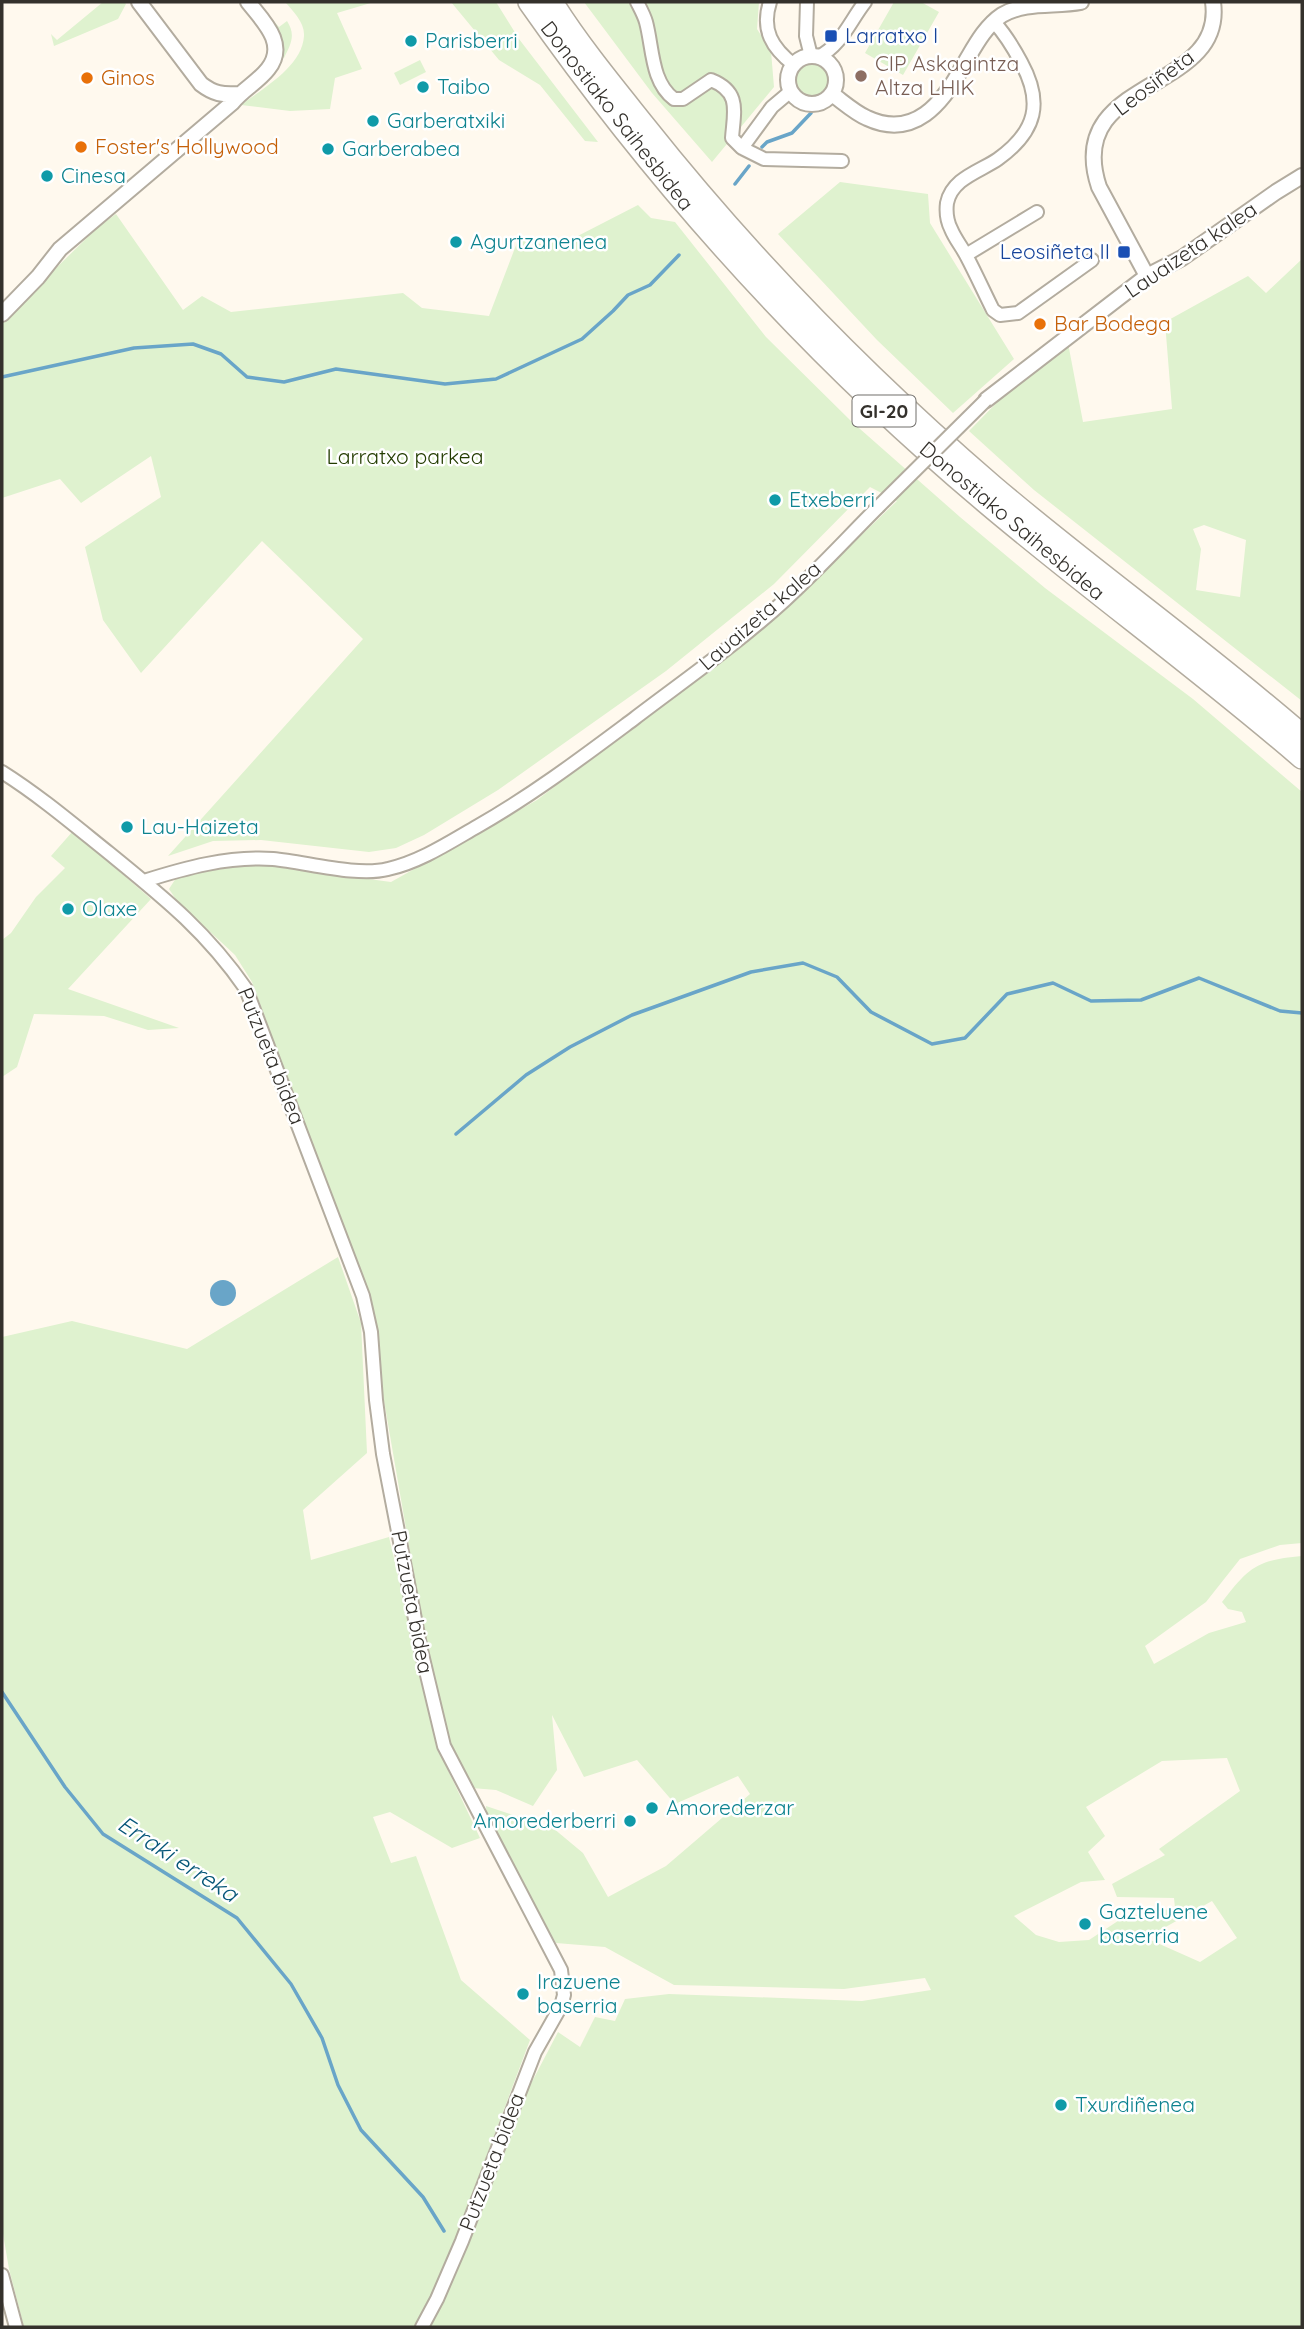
<svg xmlns="http://www.w3.org/2000/svg" width="1304" height="2329" font-family="Quicksand,sans-serif">
<style>
.green{fill:#dff2cf;fill-rule:evenodd}
.water{fill:#69a5c8}
.lines{fill:none;stroke-linecap:round;stroke-linejoin:round}
.stream{stroke:#69a5c8;stroke-width:3.5}
.minor-casing{stroke:#b3ac9f;stroke-width:16}
.tertiary-casing{stroke:#b3ac9f;stroke-width:18}
.motorway-casing{stroke:#b3ac9f;stroke-width:24}
.minor{stroke:#fff;stroke-width:12}
.tertiary{stroke:#fff;stroke-width:14}
.motorway{stroke:#fff;stroke-width:21}
.minor-bridge-casing{stroke:#b3ac9f;stroke-width:16;stroke-linecap:butt}
.minor-bridge{stroke:#fff;stroke-width:12}
.transit-dot{fill:#1a4fb4;stroke:#fff;stroke-width:2.5}
.culture-dot{fill:#0f9aa8;stroke:#fff;stroke-width:2.5}
.education-dot{fill:#8d6e63;stroke:#fff;stroke-width:2.5}
.food-dot{fill:#e8710a;stroke:#fff;stroke-width:2.5}
.labels{text-anchor:middle;stroke-width:5;stroke-linejoin:round;paint-order:stroke}
.shield{fill:#fff;stroke:#716f6b;stroke-width:2}
.shield-label{font-size:19px;font-weight:bold;fill:#34312c}
.transit-label{font-size:21px;fill:#164399;stroke:#fff;text-anchor:start}
.culture-label{font-size:21px;fill:#0d838f;stroke:#fff;text-anchor:start}
.education-label{font-size:21px;fill:#785e54;stroke:#fff;text-anchor:start}
.food-label{font-size:21px;fill:#c56008;stroke:#fff;text-anchor:start}
.street-label{font-size:21px;fill:#34312c;stroke:#fff}
.park-label{font-size:21px;fill:#233c00;stroke:#fff}
.water-label{font-size:23px;font-style:italic;fill:#065678;stroke:#fff}
</style>
<rect width="100%" height="100%" fill="#fff9ee"/>
<path class="green" d="M103 2H124L126 4 118 19 54 46 51 34 57 40Z
M257 2 279 27 287 21C296 35 291 44 284 58L280 56C285 30 272 21 257 2Z
M285 2H374L337 13 362 69 335 78 330 109 290 111 241 105C263 88 302 67 304 36 305 23 293 11 285 2Z
M451 2H496L519 39 598 142 585 141 540 85 499 60Z
M584 2H759L757 29 771 51 774 87 712 162 652 93Z
M894 2H921L939 12 903 75 865 53Z
M420 60 426 72 400 85 394 73Z
M796 80a16 16 0 1 1 32 0a16 16 0 1 1-32 0Z
M840 182 928 194 930 223 1014 359 953 413 877 340 778 234Z
M638 205 651 218 675 222 766 337 851 421 960 517 1045 588 1193 699 1302 792V1543L1280 1545 1240 1559 1206 1602 1145 1646 1154 1664 1209 1633 1246 1622 1242 1612 1228 1609 1222 1602C1249 1567 1257 1560 1302 1556V2327H430L476 2223 524 2097 558 2032 580 2047 595 2017 615 2021 625 1999 669 1994 862 2001 931 1990 925 1978 844 1989 674 1985 605 1947 556 1943 487 1823 486 1806 553 1828 583 1853 608 1897 666 1866 750 1794 738 1776 675 1804 637 1760 584 1777 552 1715 557 1770 533 1806 496 1790 472 1788 453 1752 433 1685 378 1366 377 1336 373 1312 252 982 235 955 177 901 169 889 178 875 257 864 391 882 537 800 775 618 897 501 870 487 774 584 666 671 498 790 424 835 396 848 369 852 261 840 213 841 168 856 363 639 262 541 141 673 103 620 85 547 161 497 151 456 81 503 60 479 2 498V321L98 227 116 214 183 310 202 296 231 312 403 293 422 308 489 316 518 240 541 244 568 241ZM1227 1758 1240 1791 1159 1849 1165 1855 1112 1884 1117 1897 1174 1898 1175 1908 1124 1917 1089 1940 1059 1942 1036 1935 1014 1916 1081 1882 1105 1880 1088 1852 1105 1836 1086 1807 1162 1761ZM1212 1901 1237 1938 1200 1962 1146 1938Z
M1302 259V701L1034 490 969 431 1024 375 1068 343 1083 422 1172 409 1165 322 1248 276 1266 293ZM1204 525 1246 540 1240 597 1196 590 1201 549 1193 529Z
M73 831 151 899 68 989 179 1028 148 1030 104 1016 34 1014 17 1067 2 1077V940L11 933 36 897 65 868 51 856Z
M338 1257 361 1323 367 1453 303 1510 311 1560 389 1537 439 1751 480 1838 452 1848 390 1812 373 1817 391 1863 416 1856 461 1980 530 2040 439 2283 414 2327H24L9 2269 2 2228V1337L72 1321 187 1349Z"/>
<path class="water" d="M210 1293a13 13 0 1 1 26 0a13 13 0 1 1-26 0Z"/>
<g class="lines">
<path class="stream" d="M762 147 767 142 792 133 811 113
M735 184 749 166
M2 377 134 348 193 344 221 354 247 377 284 382 336 369 445 384 496 379 582 339 613 311 628 295 650 285 679 255
M456 1134 526 1075 570 1047 632 1015 751 972 803 963 837 977 871 1012 932 1044 965 1038 1007 994 1053 983 1091 1001 1141 1000 1199 978 1280 1011 1302 1013
M2 1692 65 1787 103 1834 237 1918 291 1984 322 2038 338 2085 361 2130 423 2197 444 2231"/>
<defs>
<path id="minor" d="M637 2C640 8 644 15 646 22 653 48 651 82 674 99H683L711 80C741 92 734 111 732 138L742 148
M770 2C761 30 772 48 794 65
M807 2 806 36 811 56
M994 22C1005 34 1013 47 1021 62 1043 102 1037 131 998 159 981 171 952 178 947 203 946 211 947 221 951 229 955 239 962 247 967 257 976 274 984 292 993 310L1000 315 1018 313 1092 260
M818 57C841 46 850 21 865 2
M791 91 772 107 742 148 764 159 842 161
M966 255 1037 212
M2 772C40 796 74 825 109 853 163 897 206 931 246 989L363 1296 371 1332 376 1400 383 1454 421 1650 444 1746 561 1970 564 1995 561 2006 535 2052 462 2241 437 2299 422 2327
M144 881C185 868 228 856 273 859 306 862 357 877 388 869 420 862 450 842 478 826 534 794 584 756 635 718 685 680 738 643 785 600 817 571 847 538 878 507
M2 2275 16 2327"/>
<path id="tertiary" d="M139 2 201 84C214 94 222 95 239 94
M788 80a24 24 0 1 1 48 0a24 24 0 1 1-48 0Z
M832 94C843 102 855 113 867 118 914 140 943 103 963 66 974 48 984 27 1002 15 1026 1 1055 7 1081 2
M1147 276 1099 187C1062 76 1226 94 1213 2
M2 314 38 277 60 249 232 103C242 90 258 82 268 69 288 44 263 21 248 2
M986 400 1147 276 1182 258 1276 192 1302 176"/>
<path id="motorway" d="M529 2C658 186 812 356 984 501 1088 589 1199 669 1302 758
M552 2C579 45 612 85 644 125 748 256 866 377 993 486 1094 572 1202 648 1302 735"/>
</defs>
<use href="#minor" class="minor-casing"/>
<use href="#tertiary" class="tertiary-casing"/>
<use href="#motorway" class="motorway-casing"/>
<use href="#minor" class="minor"/>
<use href="#tertiary" class="tertiary"/>
<use href="#motorway" class="motorway"/>
<defs>
<path id="minor-bridge" d="M878 507 986 400"/>
</defs>
<use href="#minor-bridge" class="minor-bridge-casing"/>
<use href="#minor-bridge" class="minor-bridge"/>
</g>
<g class="transit-dot">
<rect x="824" y="29" width="14" height="14" rx="3.5"/>
<rect x="1117" y="245" width="14" height="14" rx="3.5"/>
</g>
<g class="culture-dot">
<circle cx="411" cy="41" r="7"/>
<circle cx="423" cy="87" r="7"/>
<circle cx="373" cy="121" r="7"/>
<circle cx="328" cy="149" r="7"/>
<circle cx="47" cy="176" r="7"/>
<circle cx="456" cy="242" r="7"/>
<circle cx="775" cy="500" r="7"/>
<circle cx="127" cy="827" r="7"/>
<circle cx="68" cy="909" r="7"/>
<circle cx="652" cy="1808" r="7"/>
<circle cx="630" cy="1821" r="7"/>
<circle cx="1085" cy="1924" r="7"/>
<circle cx="523" cy="1994" r="7"/>
<circle cx="1061" cy="2105" r="7"/>
</g>
<circle class="education-dot" cx="861" cy="76" r="7"/>
<g class="food-dot">
<circle cx="87" cy="78" r="7"/>
<circle cx="81" cy="147" r="7"/>
<circle cx="1040" cy="324" r="7"/>
</g>
<g class="labels">
<rect class="shield" x="852.5" y="395.5" width="63" height="31" rx="5"/>
<g class="shield-label">
<text x="884" y="418">GI-20</text>
</g>
<g class="transit-label">
<text x="845" y="43">Larratxo I</text>
<text x="1110" y="259" text-anchor="end">Leosiñeta II</text>
</g>
<g class="culture-label">
<text x="425" y="48">Parisberri</text>
<text x="437" y="94">Taibo</text>
<text x="387" y="128">Garberatxiki</text>
<text x="342" y="156">Garberabea</text>
<text x="61" y="183">Cinesa</text>
<text x="470" y="249">Agurtzanenea</text>
<text x="789" y="507">Etxeberri</text>
<text x="141" y="834">Lau-Haizeta</text>
<text x="82" y="916">Olaxe</text>
<text x="666" y="1815">Amorederzar</text>
<text x="616" y="1828" text-anchor="end">Amorederberri</text>
<text x="1099" y="1919">Gazteluene<tspan x="1099" dy="24">baserria</tspan></text>
<text x="537" y="1989">Irazuene<tspan x="537" dy="24">baserria</tspan></text>
<text x="1075" y="2112">Txurdiñenea</text>
</g>
<g class="education-label">
<text x="875" y="71">CIP Askagintza<tspan x="875" dy="24">Altza LHIK</tspan></text>
</g>
<g class="food-label">
<text x="101" y="85">Ginos</text>
<text x="95" y="154">Foster's Hollywood</text>
<text x="1054" y="331">Bar Bodega</text>
</g>
<g class="street-label">
<text transform="translate(1154 83) rotate(-37)" y="7">Leosiñeta</text>
<text transform="translate(617 116) rotate(52)" y="7">Donostiako Saihesbidea</text>
<text transform="translate(1191 250) rotate(-34)" y="7">Lauaizeta kalea</text>
<text transform="translate(1012 521) rotate(40)" y="7">Donostiako Saihesbidea</text>
<text transform="translate(760 616) rotate(-41)" y="7">Lauaizeta kalea</text>
<text transform="translate(271 1056) rotate(68)" y="7">Putzueta bidea</text>
<text transform="translate(412 1602) rotate(79)" y="7">Putzueta bidea</text>
<text transform="translate(492 2162) rotate(-69)" y="7">Putzueta bidea</text>
</g>
<g class="park-label">
<text x="405" y="464">Larratxo parkea</text>
</g>
<g class="water-label">
<text transform="translate(178 1859) rotate(33)" y="8">Erraki erreka</text>
</g>
</g>
<rect width="1304" height="2329" fill="none" stroke="#34312c" stroke-width="7"/>
</svg>
